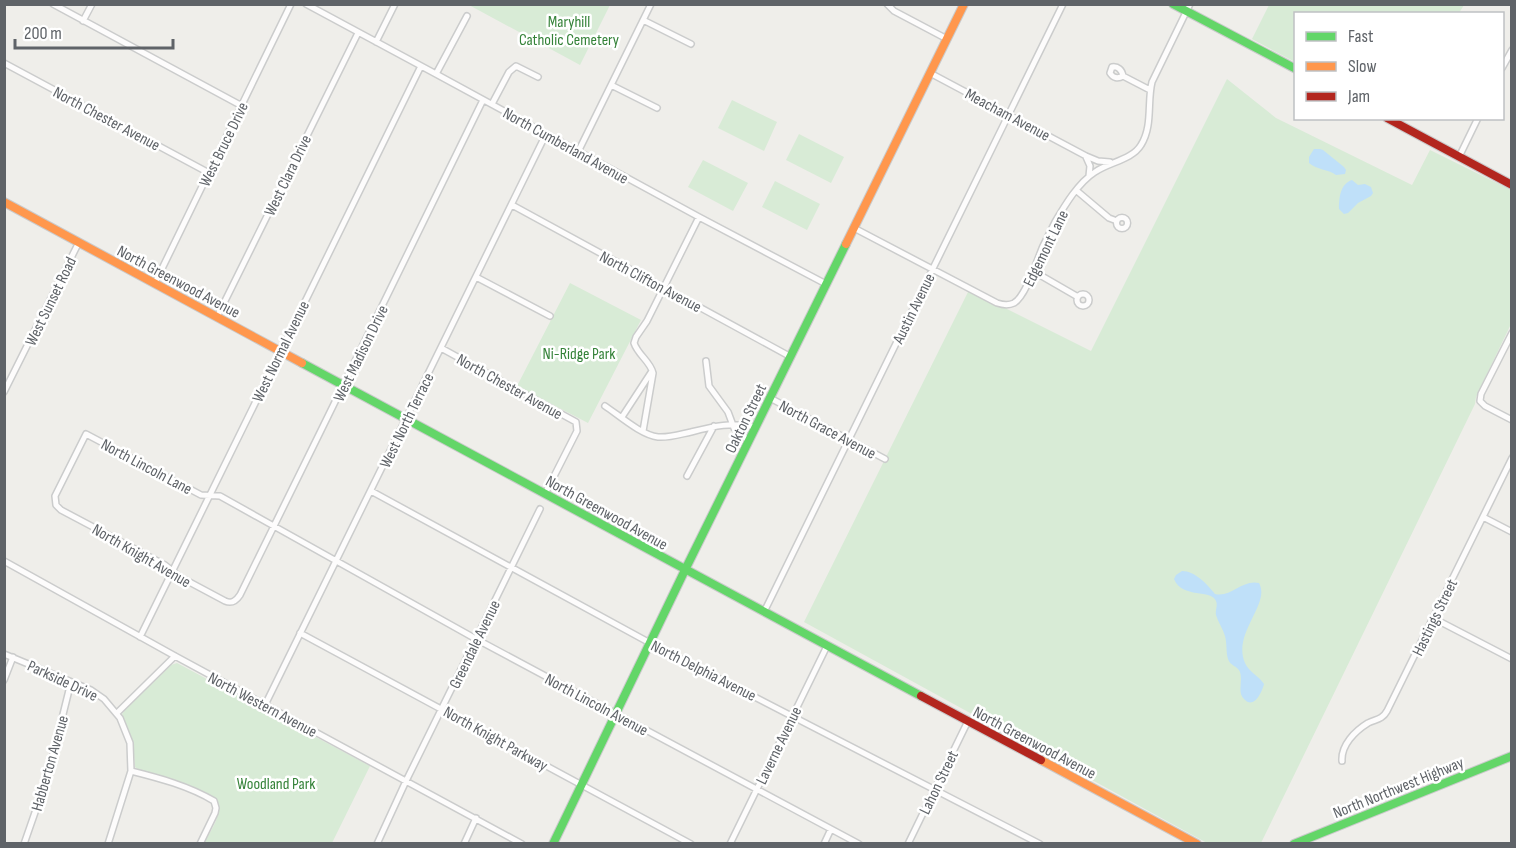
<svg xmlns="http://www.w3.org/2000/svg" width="1516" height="848" font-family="'Sofia Sans Condensed',sans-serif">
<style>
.green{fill:#d8ebd6}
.water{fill:#bfe0f9}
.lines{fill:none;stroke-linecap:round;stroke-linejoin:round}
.street-casing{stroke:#cbcccc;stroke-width:8}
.fast-casing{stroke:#cacacb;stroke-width:10}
.slow-casing{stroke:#cacacb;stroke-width:10}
.jam-casing{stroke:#cacacb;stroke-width:10}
.street{stroke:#fdfcfc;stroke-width:5}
.fast{stroke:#63d668;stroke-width:8}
.slow{stroke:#ff974d;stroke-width:8}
.jam{stroke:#b3261e;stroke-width:8}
.labels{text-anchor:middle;stroke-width:5;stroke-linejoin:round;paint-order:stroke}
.park-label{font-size:16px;fill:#348238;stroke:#fff}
.street-label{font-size:16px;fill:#5f6368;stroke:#fff}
</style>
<rect width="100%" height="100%" fill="#efeeea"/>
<path class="green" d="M469 5H610L580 65Z
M1269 5V4L1464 5 1459 13 1296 14 1295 62 1252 39Z
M1227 79 1276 118 1412 185 1430 150 1511 190V324L1476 397 1475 404 1261 843H1207L804 622 969 290 1091 351Z
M732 100 777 122 764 151 718 128Z
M799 134 844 157 831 183 786 160Z
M703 160 748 183 733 211 688 187Z
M775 181 820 204 807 230 762 207Z
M570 283 641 320 588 423 517 386Z
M177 663 370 766 332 843H204C211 830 226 810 214 797L174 780 139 770 135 767 133 741 122 714 125 710 171 665Z"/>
<path class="water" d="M1314 149H1320L1323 150 1344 167 1346 170 1345 174 1336 175C1328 169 1317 170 1309 163V157Z
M1352 180 1358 185 1365 184 1371 187 1373 193 1371 196 1358 203 1348 213 1344 214 1339 209C1339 198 1340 184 1352 180Z
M1182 571C1195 571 1207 584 1215 594 1231 598 1242 579 1259 583 1271 604 1232 633 1245 663 1249 672 1259 676 1264 684 1262 692 1254 710 1244 699 1237 693 1243 681 1240 672 1238 666 1230 666 1228 659 1226 653 1227 643 1225 636 1223 629 1218 622 1216 615 1215 611 1218 605 1216 601 1212 589 1182 599 1174 579L1176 575Z"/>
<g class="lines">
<defs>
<path id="street" d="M53 4 242 106
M306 4 436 74 699 217 826 284
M887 4 894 11 947 39
M643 20 691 44
M83 21 92 4
M376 42 395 4
M4 63 209 173
M1502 68 1512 50
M930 73 1086 156 1098 161 1110 162
M436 74 467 16
M1123 76C1122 70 1118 66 1112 67L1110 73C1113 78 1118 79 1123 76L1150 90
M611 85 657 108
M483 100C403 265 321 430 240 595 236 601 232 604 225 601L180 577 165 565 61 510 56 505 55 496 86 434 201 495 220 496 476 639 859 844
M492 104 509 72 516 66 538 77
M578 152 651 4
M1086 157 1090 166 1089 176
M1459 157 1478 118
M1077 191 1109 218 1117 221
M512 205 791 357
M1116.5 223a5.5 5.5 0 1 1 11 0a5.5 5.5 0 1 1-11 0Z
M854 228 997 303C1003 305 1008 306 1014 303 1026 296 1037 260 1043 246 1047 238 1051 230 1055 222 1065 205 1078 183 1095 172 1109 162 1132 160 1141 145 1153 126 1147 102 1152 82L1190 4
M1033 271 1078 297
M476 277 550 316
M155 283 291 4
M1077 300a6 6 0 1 1 12 0a6 6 0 1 1-12 0Z
M217 317 358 33
M1512 333 1481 394 1480 401 1485 406 1512 420
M441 348 576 422 577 431 545 494
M706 361 709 386 728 412 734 428 749 441
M4 392 79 242
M770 398 885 459
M605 406C620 416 641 435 658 437 669 438 681 434 691 432 715 426 731 422 756 427
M622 417 652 371
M643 431 653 373C650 361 638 355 634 343L636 337 647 321 699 217
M687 476 714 426
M371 491 650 643 1040 844
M1483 517 1512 532
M4 561 175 656 522 844
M764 612 1063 4
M1433 618 1512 659
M300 633 691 844
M140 637 421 66
M4 654 91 690 104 699 120 718 130 743 131 771 108 844
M4 680 13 657
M265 705 546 134
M117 713 175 656
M1342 761C1341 745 1355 731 1368 723 1376 719 1382 720 1387 711L1512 458
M131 771C159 778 189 786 214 801L216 808 215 813 200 844
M24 844 48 775 71 682
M377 844 406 781 540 509
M464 844 476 818
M730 844 827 646
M824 844 831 829
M908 844 968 721"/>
<path id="fast" d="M1173 4 1296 69
M302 363 921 696
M553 844 685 570 846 244
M1294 844 1512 756"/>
<path id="slow" d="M4 202 302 363
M846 244 964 4
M1041 760 1197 844"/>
<path id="jam" d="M1387 118 1512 185
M921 696 1041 760"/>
</defs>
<use href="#street" class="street-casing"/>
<use href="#fast" class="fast-casing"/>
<use href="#slow" class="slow-casing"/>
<use href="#jam" class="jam-casing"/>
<use href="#street" class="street"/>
<use href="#fast" class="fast"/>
<use href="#slow" class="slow"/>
<use href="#jam" class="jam"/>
</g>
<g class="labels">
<g class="park-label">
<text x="569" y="27">Maryhill<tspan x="569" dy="18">Catholic Cemetery</tspan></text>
<text x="579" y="359">Ni-Ridge Park</text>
<text x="276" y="789">Woodland Park</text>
</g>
<g class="street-label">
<text transform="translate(1008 114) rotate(28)" y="6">Meacham Avenue</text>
<text transform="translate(107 118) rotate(28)" y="6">North Chester Avenue</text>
<text transform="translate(223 144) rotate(-64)" y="6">West Bruce Drive</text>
<text transform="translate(566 145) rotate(29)" y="6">North Cumberland Avenue</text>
<text transform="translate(287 175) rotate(-64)" y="6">West Clara Drive</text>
<text transform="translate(1045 248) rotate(-64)" y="6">Edgemont Lane</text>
<text transform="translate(179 281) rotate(28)" y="6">North Greenwood Avenue</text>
<text transform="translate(651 281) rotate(28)" y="6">North Clifton Avenue</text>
<text transform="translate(50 301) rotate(-64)" y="6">West Sunset Road</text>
<text transform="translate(913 308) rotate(-64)" y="6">Austin Avenue</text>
<text transform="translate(280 351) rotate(-64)" y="6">West Normal Avenue</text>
<text transform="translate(360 353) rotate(-64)" y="6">West Madison Drive</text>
<text transform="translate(510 386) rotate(29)" y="6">North Chester Avenue</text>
<text transform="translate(745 418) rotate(-64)" y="6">Oakton Street</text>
<text transform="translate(406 420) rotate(-64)" y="6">West North Terrace</text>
<text transform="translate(828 429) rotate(28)" y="6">North Grace Avenue</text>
<text transform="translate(147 466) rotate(28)" y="6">North Lincoln Lane</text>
<text transform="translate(607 512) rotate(29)" y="6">North Greenwood Avenue</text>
<text transform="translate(142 555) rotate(30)" y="6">North Knight Avenue</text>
<text transform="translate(1434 617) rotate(-64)" y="6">Hastings Street</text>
<text transform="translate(474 644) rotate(-64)" y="6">Greendale Avenue</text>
<text transform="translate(704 670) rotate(27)" y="6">North Delphia Avenue</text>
<text transform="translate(63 680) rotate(25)" y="6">Parkside Drive</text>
<text transform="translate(263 704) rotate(28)" y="6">North Western Avenue</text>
<text transform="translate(597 704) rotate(28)" y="6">North Lincoln Avenue</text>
<text transform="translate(496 738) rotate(29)" y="6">North Knight Parkway</text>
<text transform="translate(1035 742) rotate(28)" y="6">North Greenwood Avenue</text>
<text transform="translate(778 745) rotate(-64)" y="6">Laverne Avenue</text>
<text transform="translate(49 763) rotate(-74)" y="6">Habberton Avenue</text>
<text transform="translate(938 782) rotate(-64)" y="6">Lahon Street</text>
<text transform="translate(1398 787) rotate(-22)" y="6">North Northwest Highway</text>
</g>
</g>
<rect width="1516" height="848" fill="none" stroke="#5f6368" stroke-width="12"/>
<rect x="1294" y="12" width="210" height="108" fill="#ffffff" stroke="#bfc1c3" stroke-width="1.5"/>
<rect x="1306" y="32" width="30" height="9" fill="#63d668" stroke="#bfc1c3" stroke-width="1.5"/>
<text x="1348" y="42" font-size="18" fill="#5f6368">Fast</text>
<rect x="1306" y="62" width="30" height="9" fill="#ff974d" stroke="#bfc1c3" stroke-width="1.5"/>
<text x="1348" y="72" font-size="18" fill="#5f6368">Slow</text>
<rect x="1306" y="92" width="30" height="9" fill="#b3261e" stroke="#bfc1c3" stroke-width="1.5"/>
<text x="1348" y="102" font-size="18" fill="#5f6368">Jam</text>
<path d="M15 39v9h158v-9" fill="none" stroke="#5f6368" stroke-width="3"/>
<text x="24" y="39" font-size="18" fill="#5f6368" stroke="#ffffff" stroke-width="4.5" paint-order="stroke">200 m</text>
</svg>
